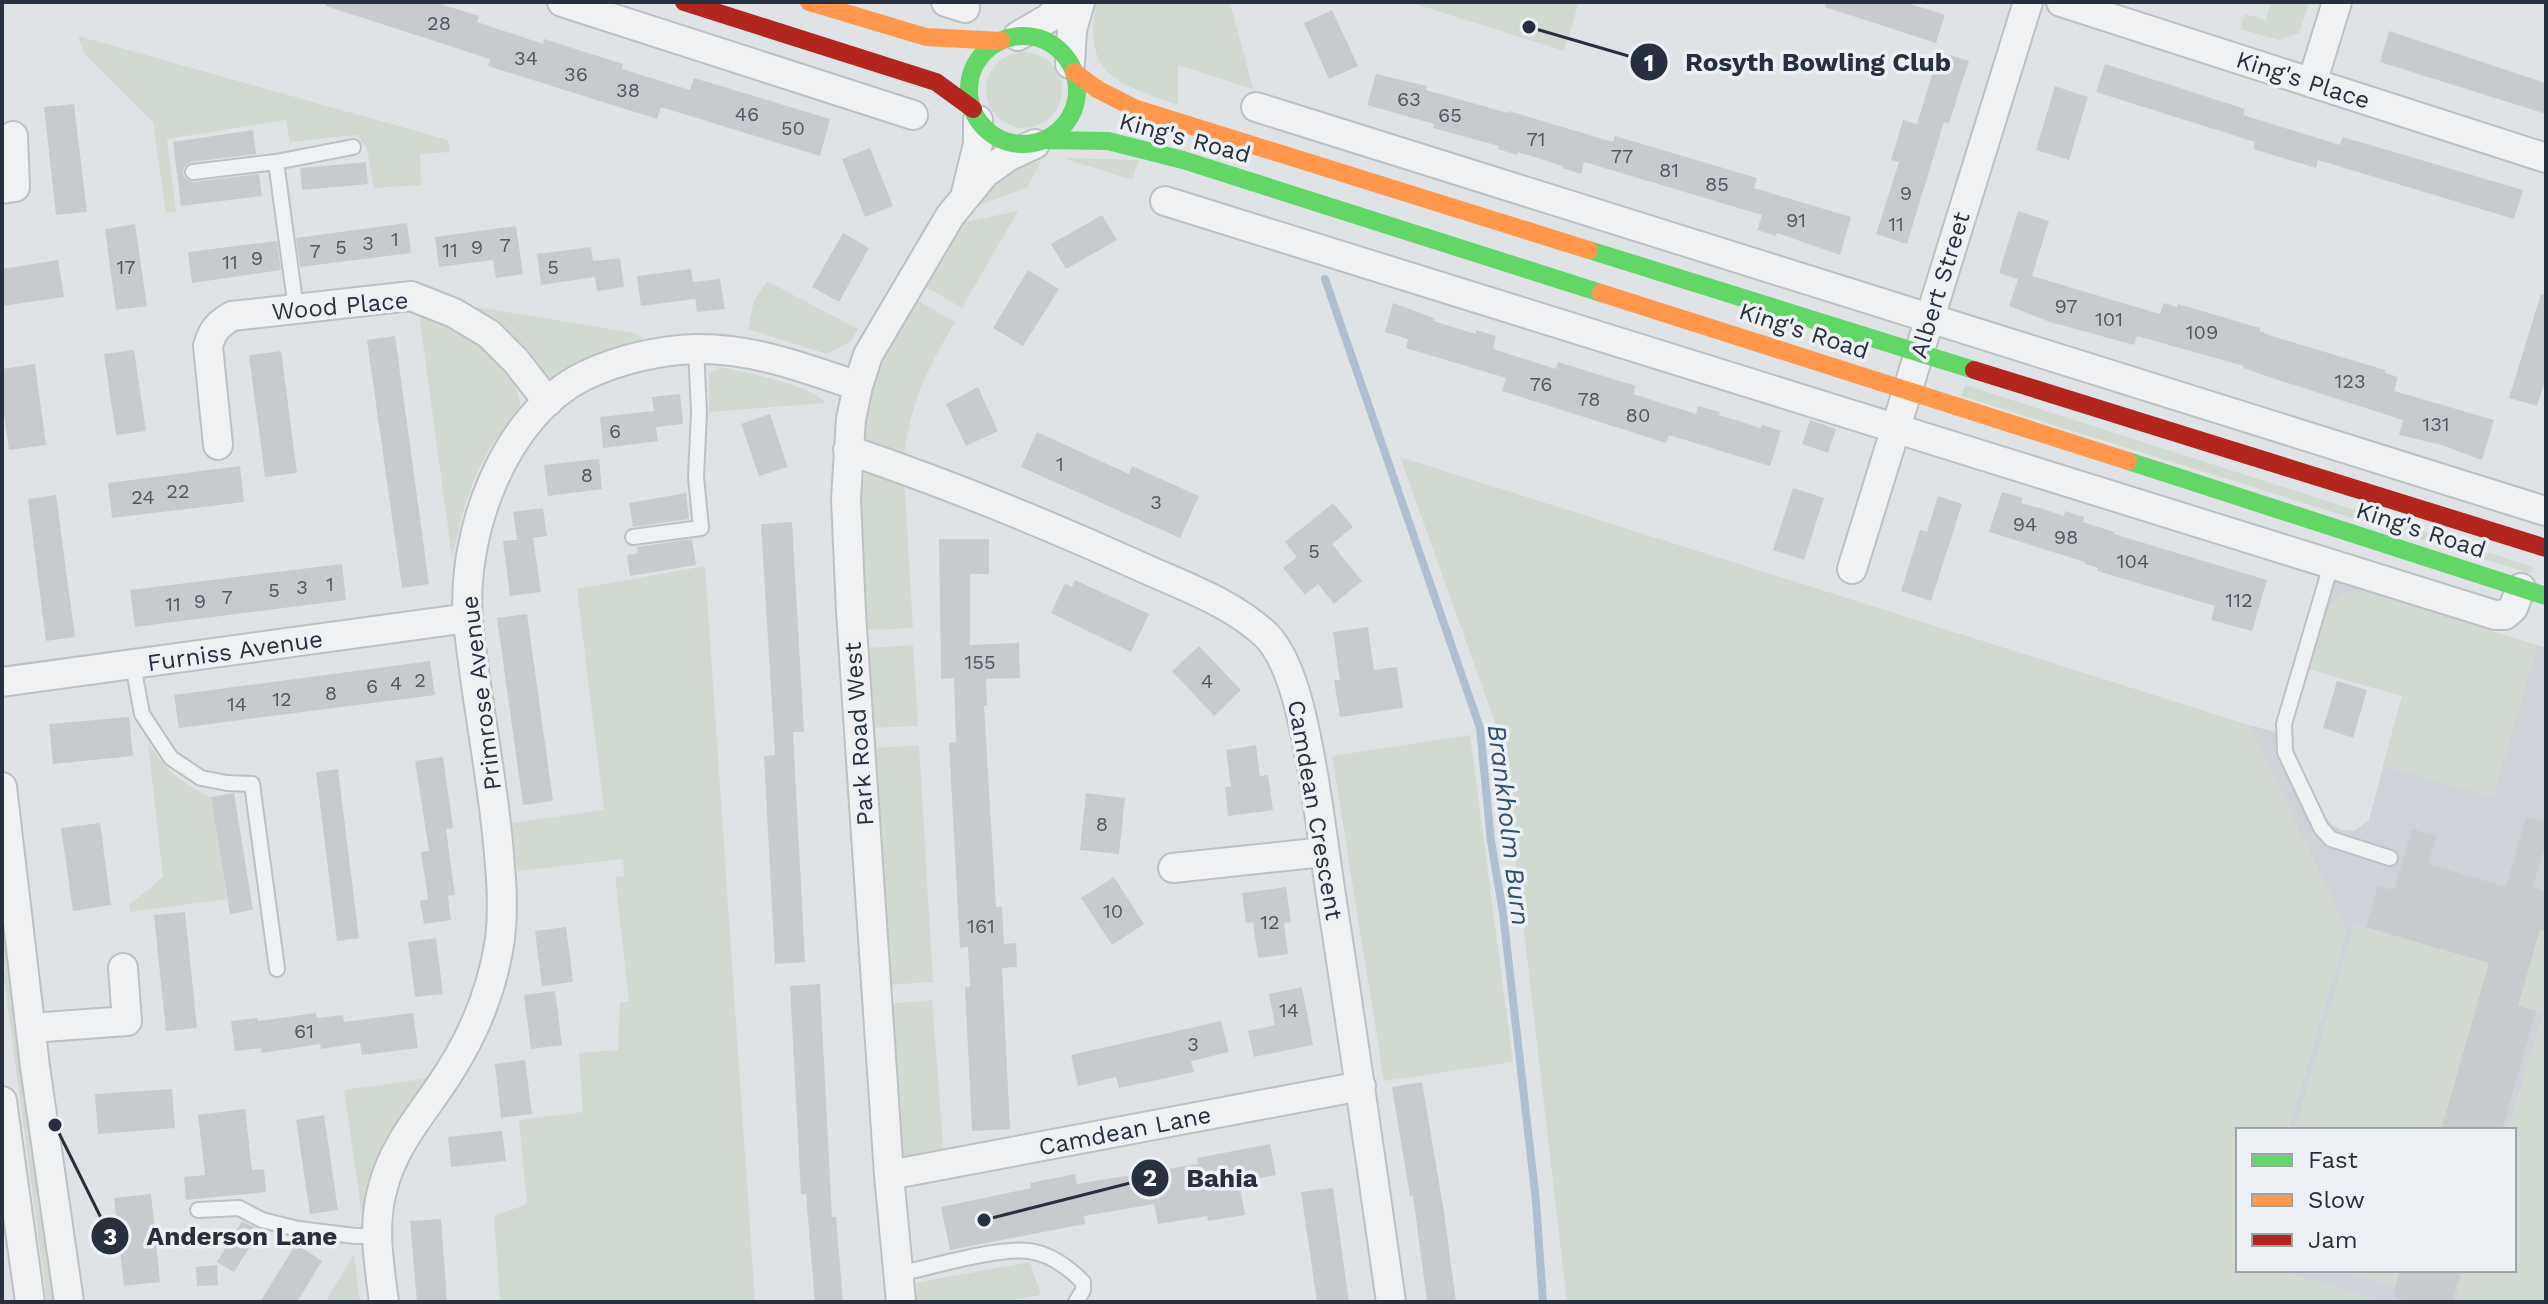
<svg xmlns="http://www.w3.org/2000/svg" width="2548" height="1304" font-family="'Work Sans',sans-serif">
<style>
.built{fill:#ced2d9}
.green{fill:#d1dad1}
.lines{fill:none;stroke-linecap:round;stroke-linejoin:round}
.stream{stroke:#aebfd1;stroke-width:8}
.building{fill:#c8cbce}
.lane-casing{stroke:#bec1c4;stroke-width:18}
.street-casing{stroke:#bec1c4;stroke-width:32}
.lane{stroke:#f0f1f2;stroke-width:14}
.street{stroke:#f0f1f2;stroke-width:28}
.fast{stroke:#63d668;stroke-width:18}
.slow{stroke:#ff974d;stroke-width:18}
.jam{stroke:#b3261e;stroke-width:18}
.labels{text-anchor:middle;stroke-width:7;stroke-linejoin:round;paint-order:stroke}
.number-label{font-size:20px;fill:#505864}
.street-label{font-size:24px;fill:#27303f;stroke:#edf1f5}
.water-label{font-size:26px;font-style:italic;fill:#314f73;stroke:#edf1f5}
.leader{fill:none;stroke:#27303f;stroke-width:3}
.callout-dot{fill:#27303f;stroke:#edf1f5;stroke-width:3}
.mark-label{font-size:24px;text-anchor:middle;font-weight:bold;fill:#fff}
.callout-label{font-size:26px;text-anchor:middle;font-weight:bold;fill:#27303f;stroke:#edf1f5;stroke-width:7;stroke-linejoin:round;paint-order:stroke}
</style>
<rect width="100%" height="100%" fill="#e0e3e6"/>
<path class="built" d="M2331 580 2546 648V1017L2543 1016 2508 1130H2288L2347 931 2249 725 2290 736V751L2322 813 2331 824 2341 830 2354 831 2369 820 2402 696 2305 668Z
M2277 1270H2464L2455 1302H2384Z"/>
<path class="green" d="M1096 2H1230L1253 89 1178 65V105C1119 84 1082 77 1096 2Z
M1409 2H1579L1564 51Z
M2271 2 2309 3 2299 33 2279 40 2240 29 2245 14 2266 20Z
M78 36 448 140 450 152 420 154 421 185 374 188 367 149 357 135 290 142 286 120 167 139 176 212 166 213 153 122 84 53Z
M986 90a38 38 0 1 1 76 0a38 38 0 1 1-76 0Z
M1063 158 1139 160 1132 180Z
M1041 161 1028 187 974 207C994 174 1005 171 1041 161Z
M1018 211 962 308 926 287 965 222Z
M767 281 858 329 850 342 827 354 748 329 754 301Z
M917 300 955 322C926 371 913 398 904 454L874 447 864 439C869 378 887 351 917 300Z
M475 307 635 333 645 341 610 352 556 378 545 376 503 331Z
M419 314C458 330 494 345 514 385 519 394 522 403 518 414 513 424 500 432 494 442 471 475 461 518 452 557Z
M719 367C742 371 813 386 826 403L709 412V374Z
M1965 385 2533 567 2531 574 1961 396Z
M1400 457 2249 725 2347 931 2288 1130H2238V1270H2277L2384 1302H1567L1502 742Z
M867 471 904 478 913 628 868 630 858 487Z
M705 566 755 1302H500L494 1216 527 1204 519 1120 583 1112 579 1053 618 1050 620 1003 629 1001 615 877 624 876 623 859 518 871 510 823 604 810 577 589Z
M2362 590 2538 646 2493 797 2383 766 2402 696 2309 669C2315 651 2323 609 2337 598 2344 592 2353 591 2362 590Z
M913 645 918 726 872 728 868 648Z
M1470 735 1513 1062 1384 1081 1332 756Z
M148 743C167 772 180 782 211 797L227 899 130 912 129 905 163 877Z
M919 745 933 982 887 985 873 748Z
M2 898 55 1302H47L2 963Z
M2354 924 2489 963 2441 1130H2295Z
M2540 929 2546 930V1012L2518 1006Z
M932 1000 944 1156 914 1162 896 1149 887 1004Z
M2543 1016 2546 1017V1302H2455L2464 1270H2514V1130H2508Z
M429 1078 386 1137 372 1168 362 1214 344 1090Z
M354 1254 360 1302H325Z
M1030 1262 1041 1295 1001 1302H914V1283Z
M2337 1270H2400L2395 1287Z"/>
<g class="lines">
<path class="stream" d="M1325 279 1480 728 1491 841 1503 913 1536 1201 1543 1302"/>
</g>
<path class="building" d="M326 2H434L479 16 477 22 543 44 544 39 623 64 622 69 690 90 694 78 830 119 820 156 661 107 657 119 488 66 490 59 326 6Z
M1826 2H1904L1945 15 1936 43 1825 7Z
M1332 10 1358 66 1329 79 1304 23Z
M2389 31 2546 83V114L2380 62Z
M1939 52 1969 61 1949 123 1944 122 1907 244 1876 234 1899 162 1891 160 1903 120 1917 124Z
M2105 64 2245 109 2243 115 2340 145 2343 137 2523 190 2514 219 2318 160 2316 168 2253 149 2255 142 2096 92Z
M1376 74 1427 86 1426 90 1508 113 1509 111 1613 142 1615 136 1757 178 1754 188 1851 217 1840 255 1777 233 1776 236 1757 230 1762 215 1584 162 1581 174 1562 168 1563 166 1518 152 1517 155 1498 149 1499 146 1433 128 1434 124 1367 105Z
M2055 86 2088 97 2069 160 2036 150Z
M74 104 87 212 56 215 44 107Z
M253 130 256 154 191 162 184 167 183 174 186 179 193 182 259 174 262 196 181 206 173 142Z
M870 148 893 206 865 217 842 159Z
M366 162 368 184 302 190 300 168Z
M2018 211 2049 221 2032 276 2160 314 2164 303 2177 307 2178 304 2260 328 2259 331 2272 336 2385 370V373L2398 377 2394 391 2494 420 2482 460 2442 445 2399 435 2403 420 2278 380 2243 368 2244 366 2137 336 2134 345 2050 322 2009 306 2018 279 1999 273Z
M1102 215 1117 240 1066 269 1051 244Z
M407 223 411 253 300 267 296 238Z
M135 224 147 306 116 310 105 229Z
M516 226 523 274 496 278 493 260 439 267 435 237Z
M843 233 869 248 839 302 812 287Z
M277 241 281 270 192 283 188 252Z
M591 247 593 261 620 258 624 287 597 291 595 277 541 285 537 254Z
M58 260 64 297 2 306V269Z
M691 269 693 282 720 279 725 309 697 312 694 290 695 299 641 306 637 276Z
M1028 270 1059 289 1023 346 993 328Z
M2541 294 2546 295V378L2537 406 2509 398Z
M1393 303 1434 318 1433 321 1476 334V330L1496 336 1493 349 1556 369 1558 362 1636 386 1633 394 1696 414 1698 406 1720 412 1719 415 1761 428 1762 425 1781 431 1770 466 1669 435 1666 443 1502 391 1506 378 1406 348 1408 339 1385 332Z
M395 336 429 584 402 588 367 340Z
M134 350 146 431 116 435 104 354Z
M281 351 297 473 265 477 249 355Z
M35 364 46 445 9 450 2 399V369Z
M978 387 998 431 966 446 946 404Z
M680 394 683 424 656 427 658 441 603 448 600 417 654 411 652 397Z
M770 414 788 467 759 476 741 424Z
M1810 420 1836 429 1828 453 1802 444Z
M1037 432 1129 474 1132 466 1199 496 1180 538 1021 467Z
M599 459 602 489 548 496 544 465Z
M240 466 244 502 112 518 108 483Z
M1793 488 1824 498 1804 560 1773 550Z
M2002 492 2023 498 2021 503 2043 509 2064 516 2065 511 2084 517 2083 522 2114 532V534L2267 580 2252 631 2211 620 2215 606 2097 571 2098 568 2085 564V562L1989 532Z
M686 493 689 519 633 527 629 503Z
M56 495 75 637 46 641 28 499Z
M1938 496 1962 504 1931 601 1901 591 1920 530 1927 532Z
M1333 503 1353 527 1332 544 1362 581 1334 604 1318 584 1305 595 1283 568 1297 557 1285 542Z
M543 508 547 536 517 540 513 512Z
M792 522 804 732H793L805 962 775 964 764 756 775 755 761 524Z
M533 538 541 592 510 596 503 541Z
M692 539 696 565 630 576 627 555 638 553 636 547Z
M939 539H989V574H970V645L1019 643 1020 678 986 679 987 706H984L996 907H1002L1004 944 1016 943 1017 967 1002 968 1010 1129 972 1131 965 987H970L968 947 960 948 949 743 956 742 954 678 941 679Z
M342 564 346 600 135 627 130 590Z
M1075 580 1149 614 1131 652 1051 613 1065 583 1072 587Z
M527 614 553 801 523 805 497 618Z
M1368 627 1374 670 1397 667 1403 708 1340 717 1334 680H1340L1333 632Z
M1199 646 1241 690 1214 716 1172 671Z
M430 661 435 695 179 728 174 695Z
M2337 681 2367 690 2353 738 2323 728Z
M129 717 133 756 53 764 49 724Z
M1256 745 1260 776 1268 775 1273 810 1228 816 1225 787 1231 786 1226 750Z
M443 757 453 828 446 829 455 895 448 896 451 920 424 924 420 901 428 899 421 852 429 851 415 761Z
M338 769 359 938 337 941 316 772Z
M234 793 253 910 230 914 211 797Z
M1086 793 1125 798 1119 854 1080 850Z
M2526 817 2546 822V843L2533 887 2546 891V930L2540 929 2518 1006 2536 1011 2502 1130H2441L2489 963 2366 927 2378 886 2394 890 2412 829 2436 836 2428 864 2506 887Z
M100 823 111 905 73 911 61 828Z
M1114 877 1144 924 1112 945 1081 898Z
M1286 887 1291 922 1284 923 1288 954 1258 958 1253 922 1246 923 1242 893Z
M185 912 197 1028 166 1031 154 915Z
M566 927 573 982 542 986 535 931Z
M436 938 443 994 415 997 408 942Z
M820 984 832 1217H836L843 1302H815L806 1194H801L790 986Z
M1302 987 1313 1045 1254 1057 1248 1031 1275 1025 1269 994Z
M555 991 562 1045 531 1049 524 995Z
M316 1013 317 1018 343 1015 344 1022 413 1013 418 1048 362 1055 360 1043 321 1049 320 1044 262 1053 261 1048 235 1051 231 1021 257 1018 258 1021Z
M1221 1021 1229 1052 1191 1061 1194 1072 1119 1088 1116 1077 1078 1086 1071 1055Z
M525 1060 532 1114 501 1118 495 1064Z
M1422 1082 1444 1212 1456 1302H1427L1413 1195 1410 1196 1392 1087Z
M172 1089 175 1128 98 1134 95 1094Z
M245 1109 252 1170 264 1169 266 1192 186 1200 184 1177 205 1175 198 1115Z
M324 1115 338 1210 310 1214 296 1120Z
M502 1131 506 1161 451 1167 448 1137Z
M1270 1144 1276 1175 1239 1182 1245 1215 1208 1221 1207 1216 1158 1224 1154 1204 1084 1216 1085 1224 950 1250 941 1207 1031 1188 1030 1183 1075 1174 1077 1184 1198 1164 1197 1158Z
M1333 1188 1349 1302H1317L1301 1192Z
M151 1194 160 1282 124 1286 114 1198Z
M441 1219 447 1301 417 1302 410 1221Z
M242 1221 260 1230 234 1272 217 1262Z
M296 1244 322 1261 297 1302H260Z
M217 1265 218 1285 197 1286 196 1267Z
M2400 1270H2461L2452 1302H2412L2393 1296Z"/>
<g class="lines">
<defs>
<path id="lane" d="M276 162 353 147
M193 172 276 162 296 309
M633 537 701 528 696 477 699 412 696 349
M2331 565 2284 724 2285 752 2321 828 2331 839 2390 858
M133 665 142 714 171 758 201 778 227 783 252 784 277 969
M198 1210 239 1208 262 1220 298 1229 355 1236H376
M898 1274C931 1267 998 1247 1029 1251 1051 1254 1068 1267 1083 1282V1290L1076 1302"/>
<path id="street" d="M562 2 913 115
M946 2 965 8
M2061 2 2546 158
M1018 36 1049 18 1066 2
M1070 64 1072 30 1080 2
M2312 83 2337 2
M1256 107 2545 511
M2 189 15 187 13 136
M966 193 978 144V120
M1165 201 2495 615H2505L2513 608 2521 588
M218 445 208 346C212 331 218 324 232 316L411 296 454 313 489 334 516 361 548 402
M848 450C948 484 1044 523 1139 566 1183 586 1231 602 1266 635 1283 652 1293 683 1299 706 1315 770 1322 837 1332 902 1353 1035 1372 1169 1391 1302
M1852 569 2028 2
M2 682 468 618
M2 787 35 1067 69 1302
M1173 868 1324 852
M31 1028 127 1021 123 968
M2 1101 30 1302
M889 1175 1361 1086
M384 1302C379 1264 372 1225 383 1187 395 1141 426 1110 450 1071 476 1030 493 987 500 939 504 907 501 875 498 843 491 768 475 694 468 620 461 535 503 416 584 376 617 360 659 350 696 349 753 348 804 368 858 386
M901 1302 889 1175 851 612 846 499 851 419 858 386 868 355 950 216 985 173 1009 156 1035 144"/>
</defs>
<use href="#lane" class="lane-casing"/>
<use href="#street" class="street-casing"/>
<use href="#lane" class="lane"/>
<use href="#street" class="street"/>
<path class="fast" d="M969 90a54 54 0 1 1 108 0a54 54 0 1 1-108 0Z
M1043 140 1108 141 1183 160 1601 293
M1589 250 1974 370
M2128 461 2546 596"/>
<path class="slow" d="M809 2 926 37 1001 41
M1074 72 1097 89 1134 108 1589 250
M1601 293 2128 461"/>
<path class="jam" d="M684 2 936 82 973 109
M1974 370 2546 548"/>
</g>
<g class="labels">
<g class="number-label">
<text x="439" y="30">28</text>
<text x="526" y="65">34</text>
<text x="576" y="81">36</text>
<text x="628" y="97">38</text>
<text x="1409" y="106">63</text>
<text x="747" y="121">46</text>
<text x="1450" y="122">65</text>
<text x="793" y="135">50</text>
<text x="1536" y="146">71</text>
<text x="1622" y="163">77</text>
<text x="1669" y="177">81</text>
<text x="1717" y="191">85</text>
<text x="1906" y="200">9</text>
<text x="1796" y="227">91</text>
<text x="1896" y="231">11</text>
<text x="395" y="246">1</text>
<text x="368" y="250">3</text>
<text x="505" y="252">7</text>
<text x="341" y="254">5</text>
<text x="477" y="254">9</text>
<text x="450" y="257">11</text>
<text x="315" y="258">7</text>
<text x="257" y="265">9</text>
<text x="230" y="269">11</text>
<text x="126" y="274">17</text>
<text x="553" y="274">5</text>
<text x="2066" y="313">97</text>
<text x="2109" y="326">101</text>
<text x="2202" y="339">109</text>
<text x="2350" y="388">123</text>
<text x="1541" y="391">76</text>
<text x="1589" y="406">78</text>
<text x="1638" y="422">80</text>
<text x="2436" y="431">131</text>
<text x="615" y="438">6</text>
<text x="1060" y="471">1</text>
<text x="587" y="482">8</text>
<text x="178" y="498">22</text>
<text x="143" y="504">24</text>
<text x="1156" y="509">3</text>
<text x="2025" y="531">94</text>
<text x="2066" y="544">98</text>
<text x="1314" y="558">5</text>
<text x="2133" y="568">104</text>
<text x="330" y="591">1</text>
<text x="302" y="594">3</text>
<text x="274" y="597">5</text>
<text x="227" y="604">7</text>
<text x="2239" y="607">112</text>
<text x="200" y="608">9</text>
<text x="173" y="611">11</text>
<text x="980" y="669">155</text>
<text x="420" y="687">2</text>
<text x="1207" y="688">4</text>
<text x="396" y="690">4</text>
<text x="372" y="693">6</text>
<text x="331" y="700">8</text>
<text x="282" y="706">12</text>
<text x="237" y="711">14</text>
<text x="1102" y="831">8</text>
<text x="1113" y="918">10</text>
<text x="1270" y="929">12</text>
<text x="981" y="933">161</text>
<text x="1289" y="1017">14</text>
<text x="304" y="1038">61</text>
<text x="1193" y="1051">3</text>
</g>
<g class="street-label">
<text transform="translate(2303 80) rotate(18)" y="8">King's Place</text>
<text transform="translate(1185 138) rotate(15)" y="8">King's Road</text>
<text transform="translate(1940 285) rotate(-73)" y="8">Albert Street</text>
<text transform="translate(340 306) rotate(-5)" y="8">Wood Place</text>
<text transform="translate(1804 331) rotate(18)" y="8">King's Road</text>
<text transform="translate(2421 530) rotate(18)" y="8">King's Road</text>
<text transform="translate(235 651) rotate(-8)" y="8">Furniss Avenue</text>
<text transform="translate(481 693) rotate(-97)" y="8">Primrose Avenue</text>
<text transform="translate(859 734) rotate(-94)" y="8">Park Road West</text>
<text transform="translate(1315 810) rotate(80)" y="8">Camdean Crescent</text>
<text transform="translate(1125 1131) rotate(-11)" y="8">Camdean Lane</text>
</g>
<g class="water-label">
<text transform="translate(1509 825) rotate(83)" y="9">Brankholm Burn</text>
</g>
</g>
<path class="leader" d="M1529 27L1649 62M984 1220L1150 1178M55 1125L110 1236"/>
<g class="callout-dot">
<circle cx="1529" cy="27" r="8"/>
<circle cx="984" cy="1220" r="8"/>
<circle cx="55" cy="1125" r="8"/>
<circle cx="1649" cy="62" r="20"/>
<circle cx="1150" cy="1178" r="20"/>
<circle cx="110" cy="1236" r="20"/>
</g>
<g class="mark-label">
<text x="1649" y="71">1</text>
<text x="1150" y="1186">2</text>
<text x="110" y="1245">3</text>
</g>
<g class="callout-label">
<text x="1818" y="71">Rosyth Bowling Club</text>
<text x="1222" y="1187">Bahia</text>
<text x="242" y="1245">Anderson Lane</text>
</g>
<rect width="2548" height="1304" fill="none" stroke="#27303f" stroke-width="8"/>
<rect x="2236" y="1128" width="280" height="144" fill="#edf1f5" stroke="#9ea4ac" stroke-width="2"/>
<rect x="2252" y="1154" width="40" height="12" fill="#63d668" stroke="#9ea4ac" stroke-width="2"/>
<text x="2308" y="1168" font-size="24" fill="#27303f">Fast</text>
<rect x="2252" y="1194" width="40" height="12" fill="#ff974d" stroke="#9ea4ac" stroke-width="2"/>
<text x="2308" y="1208" font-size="24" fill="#27303f">Slow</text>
<rect x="2252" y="1234" width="40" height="12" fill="#b3261e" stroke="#9ea4ac" stroke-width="2"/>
<text x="2308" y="1248" font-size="24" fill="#27303f">Jam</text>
</svg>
